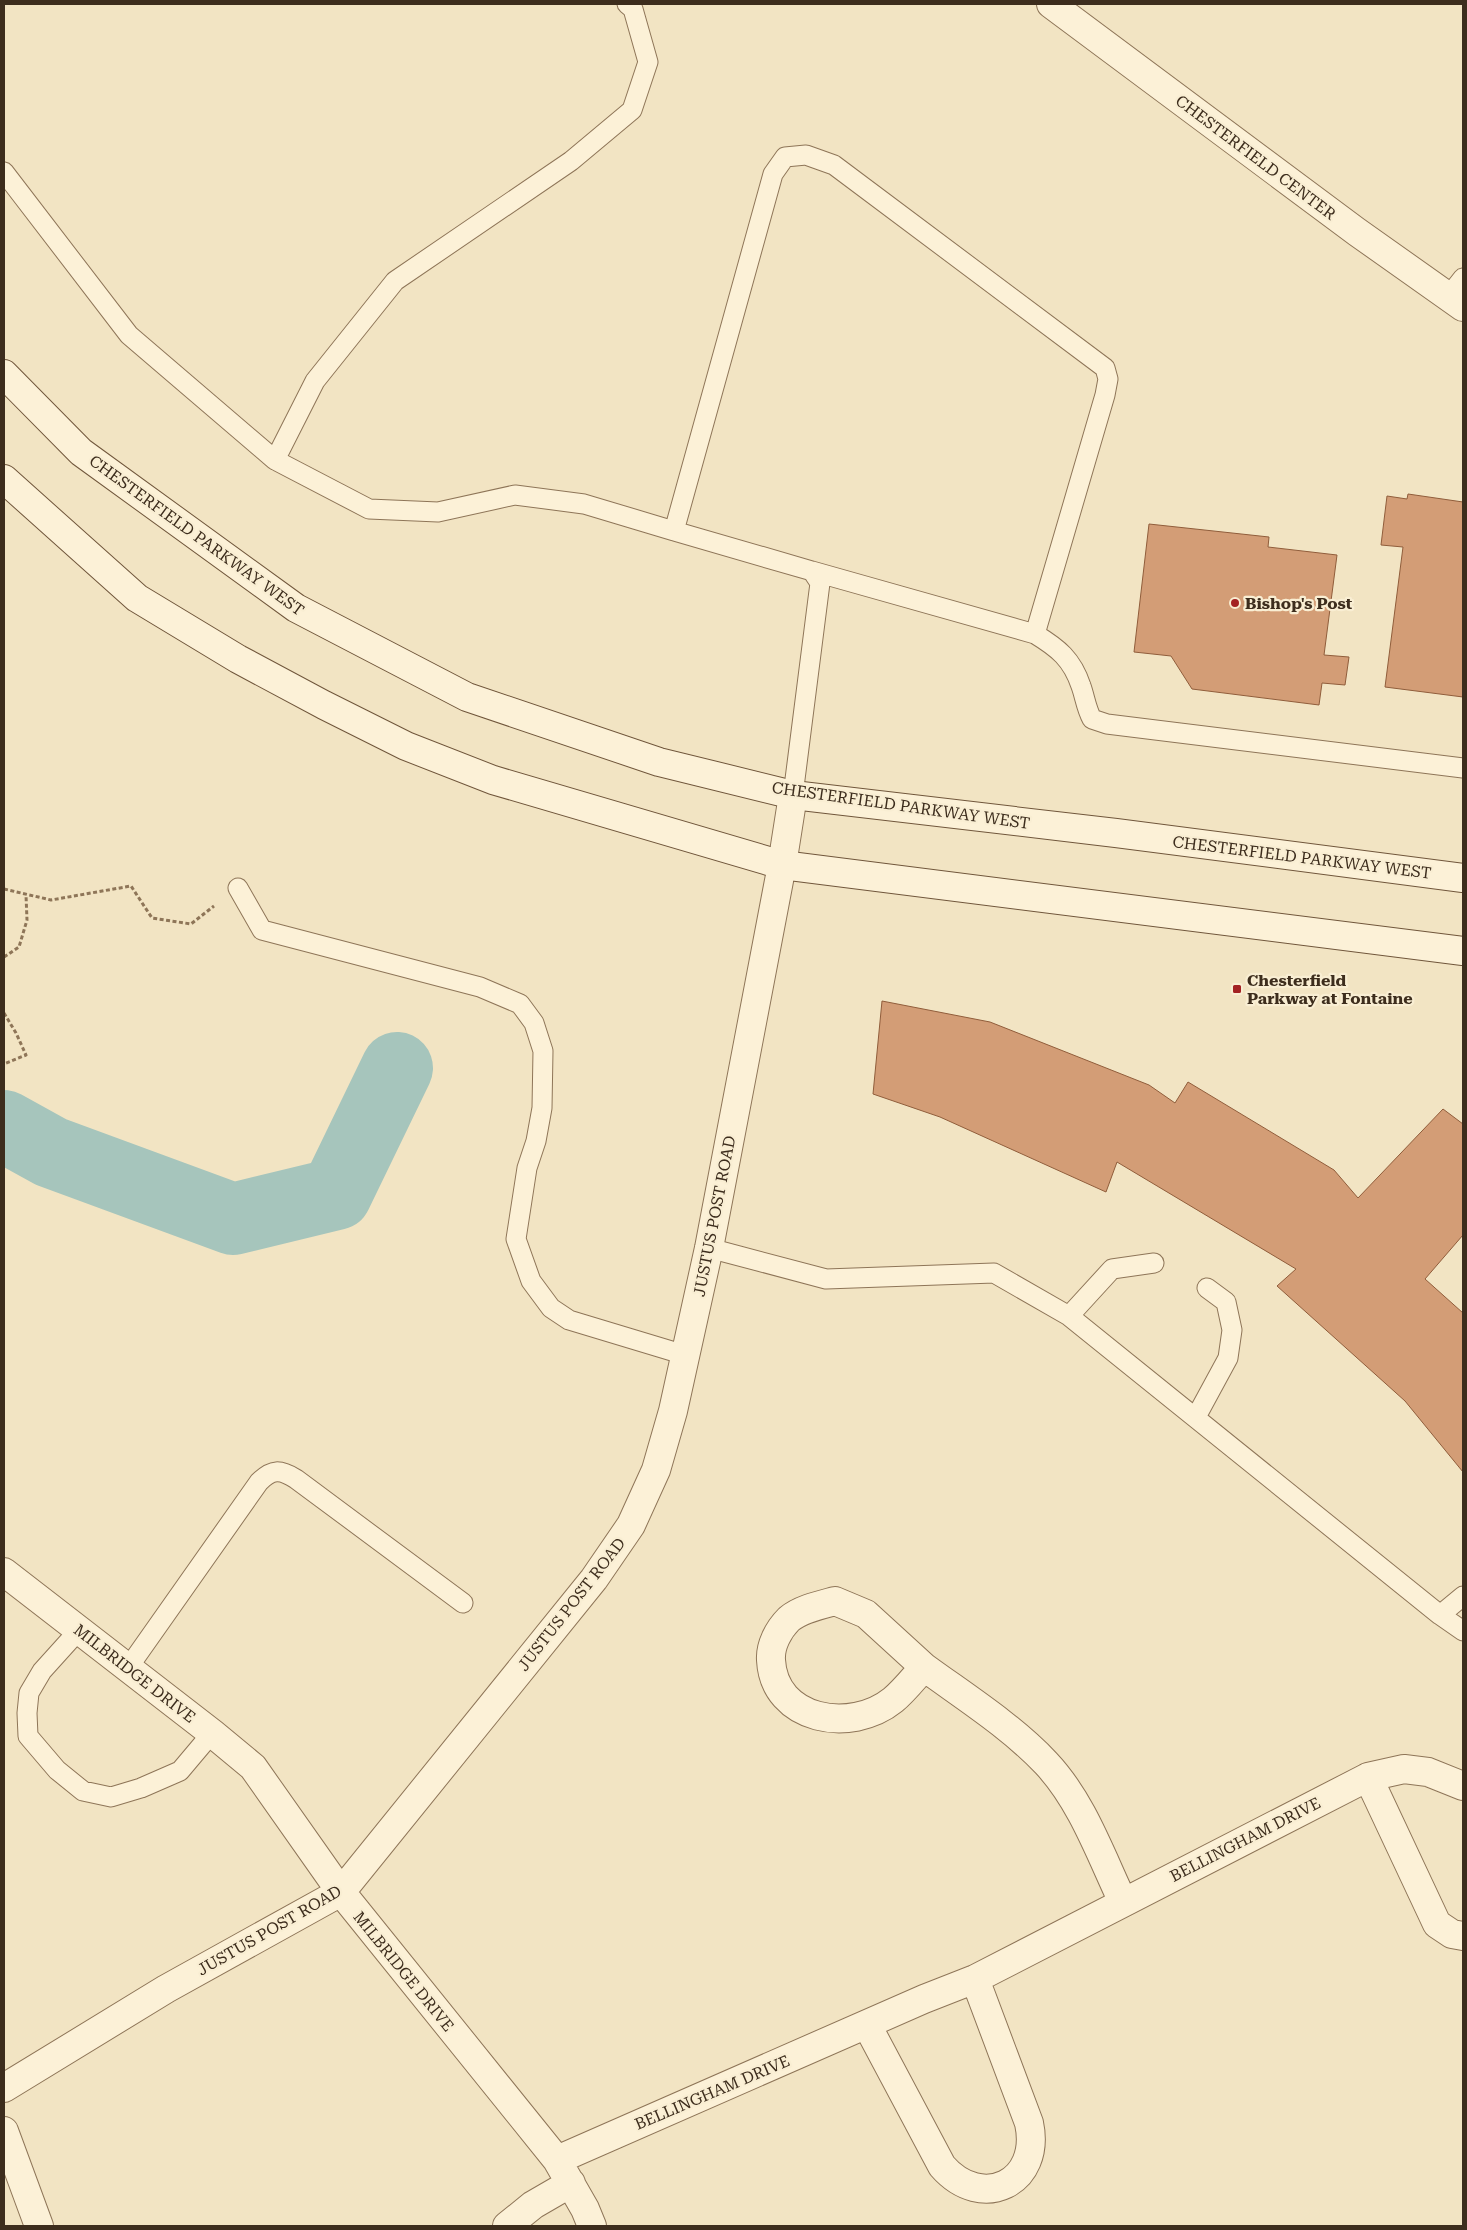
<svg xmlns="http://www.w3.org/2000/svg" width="1467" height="2230" font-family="'Roboto Serif',serif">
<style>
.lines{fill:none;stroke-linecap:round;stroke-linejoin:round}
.river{stroke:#a6c5bc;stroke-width:72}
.building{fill:#d39d76;stroke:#905d3b}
.lane-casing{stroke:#8e7558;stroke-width:21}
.street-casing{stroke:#8e7558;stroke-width:30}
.secondary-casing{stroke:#70563b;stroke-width:30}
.path{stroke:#8e7558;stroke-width:3;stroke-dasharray:4 2.5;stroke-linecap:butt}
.lane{stroke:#fcf1d7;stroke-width:19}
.street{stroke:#fcf1d7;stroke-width:28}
.secondary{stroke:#fcf1d7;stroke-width:28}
.poi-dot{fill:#a32222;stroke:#f9eed3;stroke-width:2}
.labels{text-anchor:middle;stroke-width:4.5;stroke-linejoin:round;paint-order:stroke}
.street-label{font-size:16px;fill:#3d2d1d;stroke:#f9eed3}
.poi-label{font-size:16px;font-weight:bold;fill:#3d2d1d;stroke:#f9eed3;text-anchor:start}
</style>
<rect width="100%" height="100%" fill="#f2e4c3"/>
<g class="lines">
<path class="river" d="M4 1126 51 1152 233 1219 336 1194 397 1068"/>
</g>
<path class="building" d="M1408 494 1463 502V697L1385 687 1403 547 1381 545 1387 496 1407 499Z
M1149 524 1269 537 1268 547 1337 555 1324 655 1349 657 1345 685 1322 683 1319 705 1192 689 1171 656 1134 652Z
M882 1001 990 1022 1149 1085 1175 1103 1188 1082 1334 1170 1358 1198 1443 1109 1463 1124V1235L1425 1279 1463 1313V1472L1405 1401 1277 1286 1296 1269 1117 1162 1106 1192 940 1117 873 1094Z"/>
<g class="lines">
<defs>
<path id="lane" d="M627 4 633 9 648 62 632 110 571 161 395 281 315 381 275 460 369 509 438 512 515 495 584 504 674 531
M4 172 129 335 275 460
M1448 297 1463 278
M812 571 1035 634C1058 648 1072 659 1081 686 1085 697 1086 708 1092 719L1107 724 1463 768
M793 795 820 583 812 571 674 531 773 174 785 157 806 155 834 165 1105 368 1108 379 1105 395 1035 634
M238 888 262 930 480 987 520 1004 534 1023 543 1051 542 1108 536 1141 527 1168 516 1239 531 1281 551 1308 569 1320 685 1355
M709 1248 826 1279 994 1273 1069 1316 1440 1615 1463 1631
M1069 1316 1112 1269 1154 1263
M1196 1417 1228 1358 1232 1330 1226 1302 1207 1288
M1440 1615 1463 1596
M79 1630 42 1671 29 1693 27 1713 28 1736 57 1770 83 1791 111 1797 141 1788 180 1771 212 1733
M128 1668 259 1482C272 1469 280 1469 296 1479L463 1603"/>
<path id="street" d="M1051 4 1357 232 1463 307
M4 1572 212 1733 253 1767 341 1892 557 2160 585 2209 592 2226
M835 1601 866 1614 924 1667C914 1678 904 1691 893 1700 851 1734 774 1721 771 1660 770 1646 778 1630 789 1619 801 1609 820 1605 835 1601Z
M924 1667C965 1697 1011 1726 1046 1763 1082 1801 1101 1856 1123 1902
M1463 1786 1428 1772 1404 1769 1368 1777 1437 1924 1452 1934 1463 1936
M867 2025 942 2166C982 2212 1042 2183 1029 2123L975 1979
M4 2088 166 1989 341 1892 594 1579 631 1525 656 1470 673 1411 709 1248 782 865 793 795
M4 2131 39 2226
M557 2160 924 1999 975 1979 1368 1777
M507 2226 533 2205 571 2183"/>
<path id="secondary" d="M4 374 81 452 296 608 467 697 659 762 793 795 1116 833 1463 878
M4 479 137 598 238 659 324 705 406 746 493 780 782 865 1463 951"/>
</defs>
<use href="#lane" class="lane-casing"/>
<use href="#street" class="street-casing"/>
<use href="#secondary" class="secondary-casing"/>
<path class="path" d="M4 889 51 900 131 886 152 918 191 924 214 906
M4 957 19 947 27 920 26 895
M4 1013 16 1033 26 1055 4 1064"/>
<use href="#lane" class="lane"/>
<use href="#street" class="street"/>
<use href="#secondary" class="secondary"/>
</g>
<g class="poi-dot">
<circle cx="1235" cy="603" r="5"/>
<rect x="1232" y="984" width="10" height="10" rx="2.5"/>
</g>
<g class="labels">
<g class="street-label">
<text transform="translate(1256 157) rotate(37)" y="6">CHESTERFIELD CENTER</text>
<text transform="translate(197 535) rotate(36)" y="6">CHESTERFIELD PARKWAY WEST</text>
<text transform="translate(901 805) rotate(8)" y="6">CHESTERFIELD PARKWAY WEST</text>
<text transform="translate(1302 857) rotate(7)" y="6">CHESTERFIELD PARKWAY WEST</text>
<text transform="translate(714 1216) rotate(-79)" y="6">JUSTUS POST ROAD</text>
<text transform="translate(571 1604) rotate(-52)" y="6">JUSTUS POST ROAD</text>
<text transform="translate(135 1673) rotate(38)" y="6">MILBRIDGE DRIVE</text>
<text transform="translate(1245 1839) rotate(-27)" y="6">BELLINGHAM DRIVE</text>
<text transform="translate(269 1930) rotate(-30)" y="6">JUSTUS POST ROAD</text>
<text transform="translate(404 1971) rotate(51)" y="6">MILBRIDGE DRIVE</text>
<text transform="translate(712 2092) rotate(-23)" y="6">BELLINGHAM DRIVE</text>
</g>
<g class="poi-label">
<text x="1245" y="609">Bishop's Post</text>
<text x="1247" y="986">Chesterfield<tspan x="1247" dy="18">Parkway at Fontaine</tspan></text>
</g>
</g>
<rect width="1467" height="2230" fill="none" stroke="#3d2d1d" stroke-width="10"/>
</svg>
